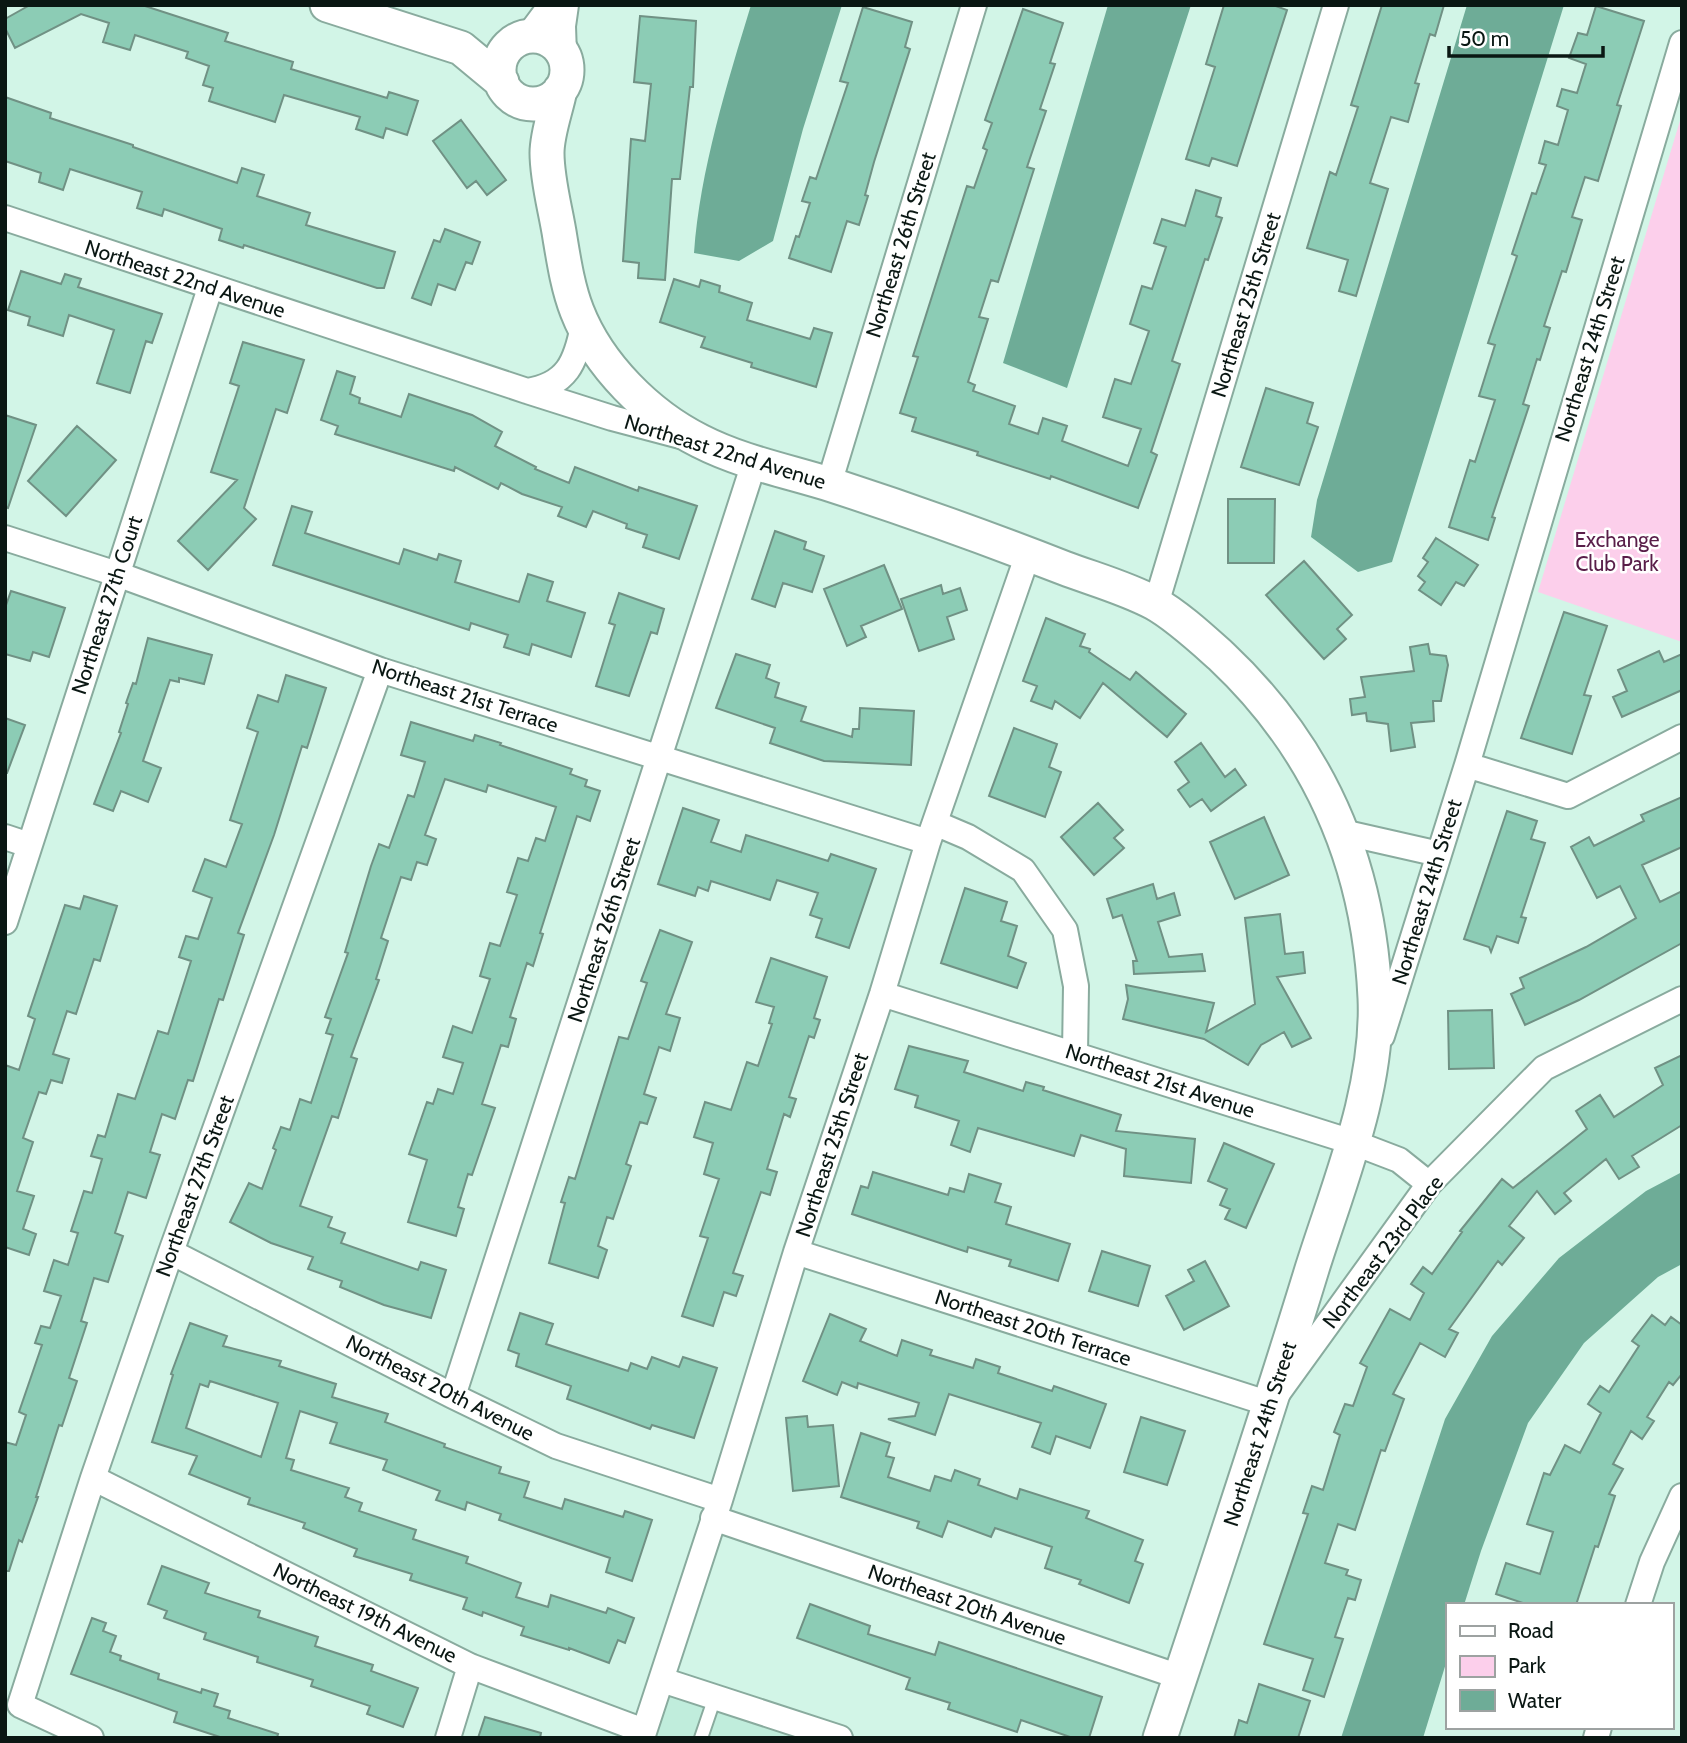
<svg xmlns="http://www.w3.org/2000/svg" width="1687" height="1743" font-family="Cabin,sans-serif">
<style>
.built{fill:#c0eddc}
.green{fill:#fccfeb}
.water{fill:#6eac97}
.building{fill:#8cccb5;stroke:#709184;stroke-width:2;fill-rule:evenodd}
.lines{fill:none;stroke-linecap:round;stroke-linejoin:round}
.lane-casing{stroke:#89ab9e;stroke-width:16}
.street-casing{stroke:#89ab9e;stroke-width:28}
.secondary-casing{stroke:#89ab9e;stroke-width:37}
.lane{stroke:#fff;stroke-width:12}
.street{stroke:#fff;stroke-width:24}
.secondary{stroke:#fff;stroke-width:33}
.labels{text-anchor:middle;stroke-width:5;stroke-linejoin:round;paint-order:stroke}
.street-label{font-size:21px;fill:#0a1713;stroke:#fff}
.park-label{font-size:21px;fill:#591e49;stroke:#fff}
</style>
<rect width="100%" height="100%" fill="#d2f5e7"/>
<path class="built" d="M671 1690 820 1738H656Z"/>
<path class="green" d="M1682 114V642L1538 592Z"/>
<path class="water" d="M751 5H842L803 129 773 241 739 261 694 253C700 170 727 84 751 5Z
M1108 5H1191L1067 388 1003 363Z
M1467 5H1564L1392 562 1358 572 1311 537 1317 500Z
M1682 1172V1264L1658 1277 1584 1343 1528 1423 1481 1551 1464 1605H1447V1660L1423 1738H1341L1445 1419 1492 1336 1559 1258 1646 1191Z"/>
<path class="building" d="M30 5H142L228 33 225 41 293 62 291 69 387 98 389 92 418 101 407 135 386 128 383 138 356 129 360 117 284 95 275 122 209 101 213 88 203 85 209 66 186 58 188 52 135 35 130 50 103 42 109 23 81 14 15 48 5 28V19Z
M1224 5H1273L1287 10 1237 166 1212 158 1209 166 1186 159 1215 67 1206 64Z
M1382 5H1444L1435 36 1430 34 1415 83 1419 84 1408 122 1391 117 1370 183 1388 189 1356 296 1339 291 1348 260 1307 248 1330 172 1336 175 1358 107 1351 105Z
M1596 6 1644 21 1617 105 1621 106 1598 181 1585 177 1572 217 1582 220 1566 272 1562 271 1544 326 1550 328 1540 360 1537 359 1523 404 1529 406 1492 517 1495 518 1488 540 1449 527 1470 460 1475 462 1495 400 1479 396 1495 345 1488 343 1517 256 1512 254 1532 193 1536 194 1546 165 1539 163 1545 141 1558 145 1568 110 1557 106 1562 89 1577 93 1586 64 1569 58 1578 33 1587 35Z
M863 7 912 22 905 47 910 49 874 162 865 195 868 196 859 225 847 221 831 272 789 258 796 236 799 237 810 203 802 201 810 177 816 179 848 83 840 81Z
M1023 9 1063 23 1050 63 1055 64 1040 109 1046 111 1027 167 1034 169 998 282 991 280 979 317 988 319 968 382 975 385 973 391 1015 406 1009 424 1038 434 1043 418 1067 426 1062 441 1128 466 1141 429 1103 417 1115 379 1131 384 1149 331 1130 324 1142 286 1152 289 1166 247 1154 243 1162 219 1185 226 1196 190 1221 198 1216 216 1222 218 1208 260 1205 259 1172 361 1180 364 1151 452 1157 455 1138 508 1051 476 1050 479 977 455 978 452 912 431 916 418 900 413 918 357 913 356 967 186 974 188 987 150 983 148 992 123 985 120Z
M640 16 696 21 693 87H690L680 179H672L665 280 638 278 639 263 623 261 631 139 645 141 651 84 634 82Z
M5 97 51 113 50 118 133 145V147L237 183 242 168 264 175 257 196 310 213 306 225 395 252 384 288H377L244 245 243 248 219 240 222 229 164 209 162 216 137 208 142 192 70 169 63 190 39 182 41 173 5 161Z
M461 120 506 180 487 195 476 181 467 188 433 141Z
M445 229 480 242 472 264 466 262 455 290 438 284 431 305 412 298 434 240 440 242Z
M21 271 61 284 65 274 81 279 78 287 162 314 152 343 146 341 130 393 97 383 114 330 69 315 63 336 28 325 30 317 8 310Z
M674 279 699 287 701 280 720 286 719 292 752 303 747 320 810 339 814 328 832 333 816 387 751 367 752 363 701 347 705 337 660 322Z
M243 342 304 360 287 413 276 409 244 508 256 519 208 570 178 541 237 480 211 472 239 386 230 383Z
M337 371 355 377 350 394 360 398 359 403 401 417 409 394 472 415 502 432 495 446 536 467 535 469 569 483 575 467 638 491 639 487 697 506 679 559 643 547 647 535 626 528 627 524 593 511 586 527 558 516 562 507 522 494 501 483 498 489 455 467 454 471 335 434 338 426 321 420Z
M1266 388 1313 403 1307 423 1318 427 1299 485 1241 467Z
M5 415 36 425 8 508 5 507Z
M77 426 116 460 66 516 28 481Z
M1228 499H1275L1274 563H1228Z
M292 506 312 512 305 533 399 564 404 549 437 560 439 554 461 561 455 582 519 602 528 574 553 582 547 601 585 613 571 657 532 644 529 655 504 647 508 635 471 623 469 630 273 565Z
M775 531 806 542 804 549 824 556 812 592 783 583 775 607 752 599Z
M1436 538 1478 565 1464 586 1456 582 1441 605 1419 590 1425 582 1418 576 1428 562 1423 558Z
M1304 561 1352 615 1337 629 1346 639 1324 659 1266 595Z
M884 565 902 609 861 626 866 637 847 646 824 589Z
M941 585 943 594 960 588 967 610 947 617 954 639 919 651 901 599Z
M11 591 65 608 49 657 33 652 30 661 5 654V608Z
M619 593 664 609 657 634 651 632 629 696 596 686 615 625 609 623Z
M1564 612 1607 626 1584 695 1591 696 1572 754 1521 738Z
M1046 618 1085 634 1080 646 1090 649 1089 652 1130 680 1136 672 1186 714 1167 737 1103 683 1080 718 1055 701 1052 709 1031 701 1037 686 1023 681Z
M148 638 212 655 204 684 179 678V682L170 680 143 761 161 768 148 802 121 791 113 811 94 804 121 733 119 732 128 704 126 703 133 683 136 684Z
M1428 644 1430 654 1446 656 1448 665 1441 701H1433L1434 721 1411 723 1415 747 1391 751 1388 724 1367 721 1366 713 1352 715 1350 699 1365 697 1361 677 1414 671 1410 647Z
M1659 651 1664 662 1682 654V690L1622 717 1613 697 1627 691 1618 670Z
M736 654 770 665 766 678 779 683 775 697 806 707 801 721 852 737 853 729H859L860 708 914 711 911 765 824 761 770 743 775 728 716 708Z
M286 675 326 688 307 748 302 746 274 835 238 933 244 935 223 1000 219 999 193 1081 188 1080 175 1119 162 1114 150 1152 160 1155 146 1198 128 1192 115 1233 123 1236 108 1282 94 1278 81 1321 87 1323 69 1378 77 1381 62 1426 59 1425 36 1497H38L22 1542 19 1540 9 1571H5V1442L16 1445 26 1415 19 1412 42 1345 35 1343 41 1326 50 1328 61 1296 44 1291 54 1260 68 1265 78 1233 71 1231 84 1191 92 1193 102 1159 91 1156 98 1135 105 1137 118 1094 135 1099 158 1031 168 1034 191 961 179 957 186 936 198 939 212 898 193 891 205 859 226 867 242 824 230 820 258 732 247 728 258 695 278 702Z
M5 718 25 725 7 773H5Z
M411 722 473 741 475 735 501 743 500 745 572 769 570 774 587 780 585 786 600 791 590 821 577 816 540 933 543 934 533 966 527 963 510 1017 516 1019 508 1047 501 1045 482 1104 495 1108 472 1175 468 1174 458 1207 464 1209 456 1236 408 1222 427 1160 409 1154 427 1102 433 1104 438 1089 453 1094 463 1063 443 1057 453 1026 472 1033 490 979 480 976 490 943 500 946 517 895 507 892 518 858 528 861 536 838 545 841 556 807 488 785 486 792 445 779 425 835 436 839 427 865 417 862 411 880 401 877 381 938 388 941 376 979 379 980 351 1057 357 1059 338 1118 332 1116 300 1206 332 1217 328 1227 345 1233 341 1243 418 1270 421 1262 446 1270 431 1318 384 1305 340 1287 342 1281 308 1269 313 1257 271 1243 230 1222 249 1183 262 1189 276 1150 273 1148 281 1127 290 1130 300 1099 311 1103 333 1035 326 1033 331 1019 325 1017 348 953 345 952 371 866 379 844 389 848 408 795 414 797 425 762 401 755Z
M1014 728 1057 744 1049 767 1061 772 1045 817 989 796Z
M1201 743 1225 777 1235 769 1246 785 1211 811 1202 799 1190 807 1178 790 1189 782 1175 762Z
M1682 797V847L1642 865 1660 902 1682 891V943L1579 1000 1525 1025 1511 994 1524 988 1520 978 1586 947 1636 918 1620 886 1597 898 1571 847 1589 837 1594 846 1644 821 1641 815Z
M1098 803 1123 830 1114 838 1124 848 1094 875 1061 837Z
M683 808 719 820 711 842 741 852 746 835 828 861 831 854 876 869 849 948 816 937 822 919 810 915 818 893 777 880 770 900 711 881 708 891 698 887 695 896 658 884Z
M1507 811 1537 821 1531 839 1545 843 1521 917 1526 918 1518 943 1497 936 1491 952 1489 947 1464 939Z
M1264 817 1289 875 1235 899 1210 842Z
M1153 884 1157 899 1174 893 1180 915 1158 922 1169 957 1202 954 1205 971 1134 974 1133 961H1137L1122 915 1113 918 1107 899Z
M965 888 1007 902 1001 921 1017 926 1008 956 1026 963 1017 988 941 963Z
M84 896 117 906 100 961 94 959 76 1014 67 1011 53 1054 69 1059 62 1083 51 1080 46 1094 39 1092 23 1138 33 1142 17 1191 34 1196 23 1229 36 1234 29 1255 5 1247V1065L19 1070 35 1019 28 1016 65 905 80 909Z
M1280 914 1285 954 1303 952 1305 973 1277 977 1311 1038 1292 1047 1284 1032 1261 1045 1248 1065 1204 1039 1123 1019 1128 999 1126 985 1214 1003 1206 1032 1255 1004 1245 918Z
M660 930 692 942 666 1014 680 1018 670 1051 659 1047 644 1094 656 1098 647 1124 640 1122 626 1164 631 1166 613 1219 607 1217 598 1246 607 1250 598 1278 549 1263 565 1203 561 1202 569 1177 575 1179 619 1037 628 1039 647 983 641 981Z
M771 958 827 977 814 1018 820 1020 814 1038 809 1036 789 1097 796 1099 790 1117 784 1114 767 1169 777 1172 770 1195 761 1192 733 1273 743 1276 736 1296 724 1292 713 1326 682 1316 708 1238 700 1236 719 1179 704 1174 713 1143 694 1137 705 1102 731 1110 747 1062 758 1066 772 1024 769 1023 774 1007 756 1002Z
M1492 1010 1494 1068 1449 1069 1448 1011Z
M909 1046 968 1061 964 1072 1023 1091 1026 1082 1044 1087 1043 1090 1121 1115 1116 1131 1195 1139 1191 1183 1124 1176 1126 1149 1081 1135 1074 1156 978 1128 970 1152 951 1145 959 1121 915 1107 918 1096 895 1089Z
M1682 1055V1125L1632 1156 1639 1167 1619 1179 1606 1159 1564 1193 1571 1201 1555 1214 1537 1191 1509 1226 1524 1238 1502 1265 1498 1261 1449 1329 1458 1333 1445 1357 1420 1343 1393 1394 1404 1399 1385 1451 1381 1450 1355 1530 1338 1524 1325 1563 1348 1570 1346 1575 1361 1580 1355 1600 1348 1598 1335 1637 1343 1639 1324 1697 1303 1690 1313 1659 1264 1644 1308 1514 1303 1513 1312 1486 1323 1490 1340 1435 1334 1432 1345 1404 1353 1406 1367 1367 1360 1363 1390 1309 1410 1320 1424 1293 1411 1284 1423 1267 1432 1274 1462 1232 1460 1231 1502 1179 1513 1188 1587 1129 1576 1111 1600 1095 1614 1117 1663 1085 1655 1068Z
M1224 1143 1274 1164 1246 1228 1225 1219 1230 1209 1220 1205 1227 1189 1208 1181Z
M873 1172 948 1195 950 1188 964 1192 969 1174 1001 1184 995 1202 1011 1207 1006 1224 1070 1244 1058 1281 1009 1266 1011 1260 968 1247 967 1252 852 1214 861 1186 868 1188Z
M1102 1251 1150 1266 1138 1306 1089 1291Z
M1205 1261 1229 1306 1184 1330 1166 1296 1194 1281 1188 1270Z
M520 1313 553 1324 546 1344 628 1371 631 1363 647 1369 652 1357 679 1367 683 1357 717 1368 694 1438 652 1425 650 1429 567 1399 571 1386 516 1366 519 1354 508 1350Z
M830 1314 866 1329 860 1341 897 1356 902 1340 932 1350 930 1355 973 1368 976 1359 1000 1367 998 1373 1052 1391 1054 1386 1106 1404 1090 1448 1056 1436 1050 1454 1032 1447 1041 1423 949 1394 935 1435 888 1419 915 1416 919 1403 858 1383 857 1388 842 1382 837 1395 803 1381Z
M1652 1315 1665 1325 1671 1317 1682 1325V1374L1673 1385 1669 1382 1647 1417 1654 1421 1642 1439 1631 1431 1613 1464 1623 1469 1609 1494 1615 1496 1598 1547 1595 1546 1576 1605H1529L1496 1594 1506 1563 1540 1574 1553 1532 1527 1524 1544 1473 1550 1475 1565 1445 1580 1453 1601 1413 1588 1404 1600 1386 1609 1392 1639 1346 1632 1341Z
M190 1323 227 1336 223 1346 281 1361 279 1366 336 1384 332 1397 388 1414 385 1422 445 1444 444 1447 501 1467 499 1473 529 1482 524 1497 562 1509 565 1499 623 1517 625 1511 652 1520 632 1581 606 1572 610 1558 499 1520 501 1514 467 1502 465 1510 436 1500 440 1491 383 1470 387 1460 330 1443 337 1423 300 1411 286 1458 294 1460 291 1470 349 1488 345 1497 362 1503 359 1511 416 1530 413 1539 468 1557 466 1563 521 1583 516 1597 548 1607 551 1595 606 1613 608 1608 634 1618 625 1643 618 1640 609 1663 569 1648V1650L521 1635 524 1627 483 1612 482 1616 463 1609 467 1598 410 1580 412 1574 354 1556 357 1549 303 1528 305 1523 248 1504 250 1498 189 1474 197 1456 152 1442 173 1375 171 1374ZM210 1381 278 1403 261 1457 186 1428 200 1384 208 1387Z
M807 1416 808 1427 833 1425 839 1486 793 1491 786 1418Z
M1141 1417 1185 1431 1167 1485 1124 1472Z
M861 1433 890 1443 886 1456 894 1458 888 1477 930 1491 935 1476 951 1481 955 1470 980 1479 978 1485 1017 1499 1020 1489 1089 1511 1086 1518 1143 1540 1135 1561 1143 1564 1129 1603 1079 1584 1081 1580 1045 1568 1052 1547 995 1528 991 1537 948 1521 942 1537 917 1528 919 1522 841 1497Z
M162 1566 209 1583 205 1593 260 1611 258 1617 318 1637 315 1646 373 1665 371 1671 418 1688 403 1727 367 1714 370 1706 311 1686 313 1680 257 1662 258 1657 204 1639 206 1633 164 1618 167 1611 148 1604Z
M810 1604 870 1626 868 1634 935 1655 939 1642 1102 1697 1089 1738H1073L1021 1720 1017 1732 948 1709 950 1703 906 1689 910 1678 797 1638Z
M92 1618 106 1623 103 1631 116 1636 110 1652 121 1656 120 1660 159 1674 158 1679 201 1693 202 1689 218 1694 214 1706 230 1711 228 1718 278 1734 277 1738H223L174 1722 177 1712 71 1674Z
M1259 1684 1310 1701 1298 1738H1234L1239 1720 1247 1723Z
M485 1717 541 1733 540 1738H478Z"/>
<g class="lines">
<defs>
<path id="lane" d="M701 1738 715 1697"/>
<path id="street" d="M528 36 551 5
M564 55 563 26 566 5
M5 218 527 391 612 418 680 436
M527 391C567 385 576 362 583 326
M829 484 974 5
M5 538 117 574 380 670 928 842
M1156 604 1336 5
M1467 765 1568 796 1682 737
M935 823 968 837 1023 870 1065 930 1076 986 1075 1054
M1342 832 1439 854
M5 837 29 845
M5 922 210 288
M882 994 1352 1142 1399 1160 1429 1184
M1382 1036 1467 765 1682 43
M171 1252 453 1396 556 1446 720 1500
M796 1252 1270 1404 1429 1184 1544 1068 1682 999
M453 1396 754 463
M93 1478 470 1666 644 1731
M713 1518 1180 1677
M1638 1605 1652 1562 1682 1496
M662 1680 840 1738
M91 1738 20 1705 93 1478 171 1252 380 670
M448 1738 470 1666
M642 1738 720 1500 796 1252 882 994 928 842 1028 554
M1596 1738 1599 1727"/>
<path id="secondary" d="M327 5 461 48 502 82
M499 70a34 34 0 1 1 68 0a34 34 0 1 1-68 0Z
M560 90C556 110 547 133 547 153 547 181 556 211 560 238 564 262 568 288 577 311 598 365 648 415 700 441 741 462 787 471 832 485 909 510 987 538 1064 568 1093 579 1126 588 1154 603 1176 615 1202 639 1221 656 1320 749 1369 863 1375 998 1379 1089 1339 1183 1312 1269 1264 1426 1212 1582 1160 1738"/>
</defs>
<use href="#lane" class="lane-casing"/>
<use href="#street" class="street-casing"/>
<use href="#secondary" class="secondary-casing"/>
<use href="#lane" class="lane"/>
<use href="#street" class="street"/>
<use href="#secondary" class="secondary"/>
</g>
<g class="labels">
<g class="street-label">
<text transform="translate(901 245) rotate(-73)" y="7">Northeast 26th Street</text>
<text transform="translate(185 279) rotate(18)" y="7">Northeast 22nd Avenue</text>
<text transform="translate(1246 305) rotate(-73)" y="7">Northeast 25th Street</text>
<text transform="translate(1590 349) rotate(-73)" y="7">Northeast 24th Street</text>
<text transform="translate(725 452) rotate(17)" y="7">Northeast 22nd Avenue</text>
<text transform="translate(107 605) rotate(-72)" y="7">Northeast 27th Court</text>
<text transform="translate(465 696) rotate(18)" y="7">Northeast 21st Terrace</text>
<text transform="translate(1427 892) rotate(-73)" y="7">Northeast 24th Street</text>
<text transform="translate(604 930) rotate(-72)" y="7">Northeast 26th Street</text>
<text transform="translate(1160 1081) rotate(18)" y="7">Northeast 21st Avenue</text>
<text transform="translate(832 1145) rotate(-72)" y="7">Northeast 25th Street</text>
<text transform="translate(195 1186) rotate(-70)" y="7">Northeast 27th Street</text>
<text transform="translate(1383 1252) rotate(-53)" y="7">Northeast 23rd Place</text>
<text transform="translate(1033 1328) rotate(18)" y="7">Northeast 20th Terrace</text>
<text transform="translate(440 1388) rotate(27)" y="7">Northeast 20th Avenue</text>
<text transform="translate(1260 1434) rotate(-72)" y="7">Northeast 24th Street</text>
<text transform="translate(967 1605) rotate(19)" y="7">Northeast 20th Avenue</text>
<text transform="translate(365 1613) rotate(26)" y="7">Northeast 19th Avenue</text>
</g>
<g class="park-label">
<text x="1617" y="547">Exchange<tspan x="1617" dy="24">Club Park</tspan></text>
</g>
</g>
<rect width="1687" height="1743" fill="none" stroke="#0a1713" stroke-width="14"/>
<rect x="1446" y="1603" width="228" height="126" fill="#ffffff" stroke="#9da2a1" stroke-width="2"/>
<rect x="1460" y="1626" width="35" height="10" fill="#ffffff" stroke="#9da2a1" stroke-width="2"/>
<text x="1508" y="1638" font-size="21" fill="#0a1713">Road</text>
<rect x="1460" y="1656" width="35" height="21" fill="#fccfeb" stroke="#9da2a1" stroke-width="2"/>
<text x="1508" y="1673" font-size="21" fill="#0a1713">Park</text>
<rect x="1460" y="1690" width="35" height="21" fill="#6eac97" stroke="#9da2a1" stroke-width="2"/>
<text x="1508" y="1708" font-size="21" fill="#0a1713">Water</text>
<path d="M1449 46v10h154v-10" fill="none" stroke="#0a1713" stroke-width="3.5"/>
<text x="1460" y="46" font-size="21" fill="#0a1713" stroke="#ffffff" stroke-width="5" paint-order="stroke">50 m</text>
</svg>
